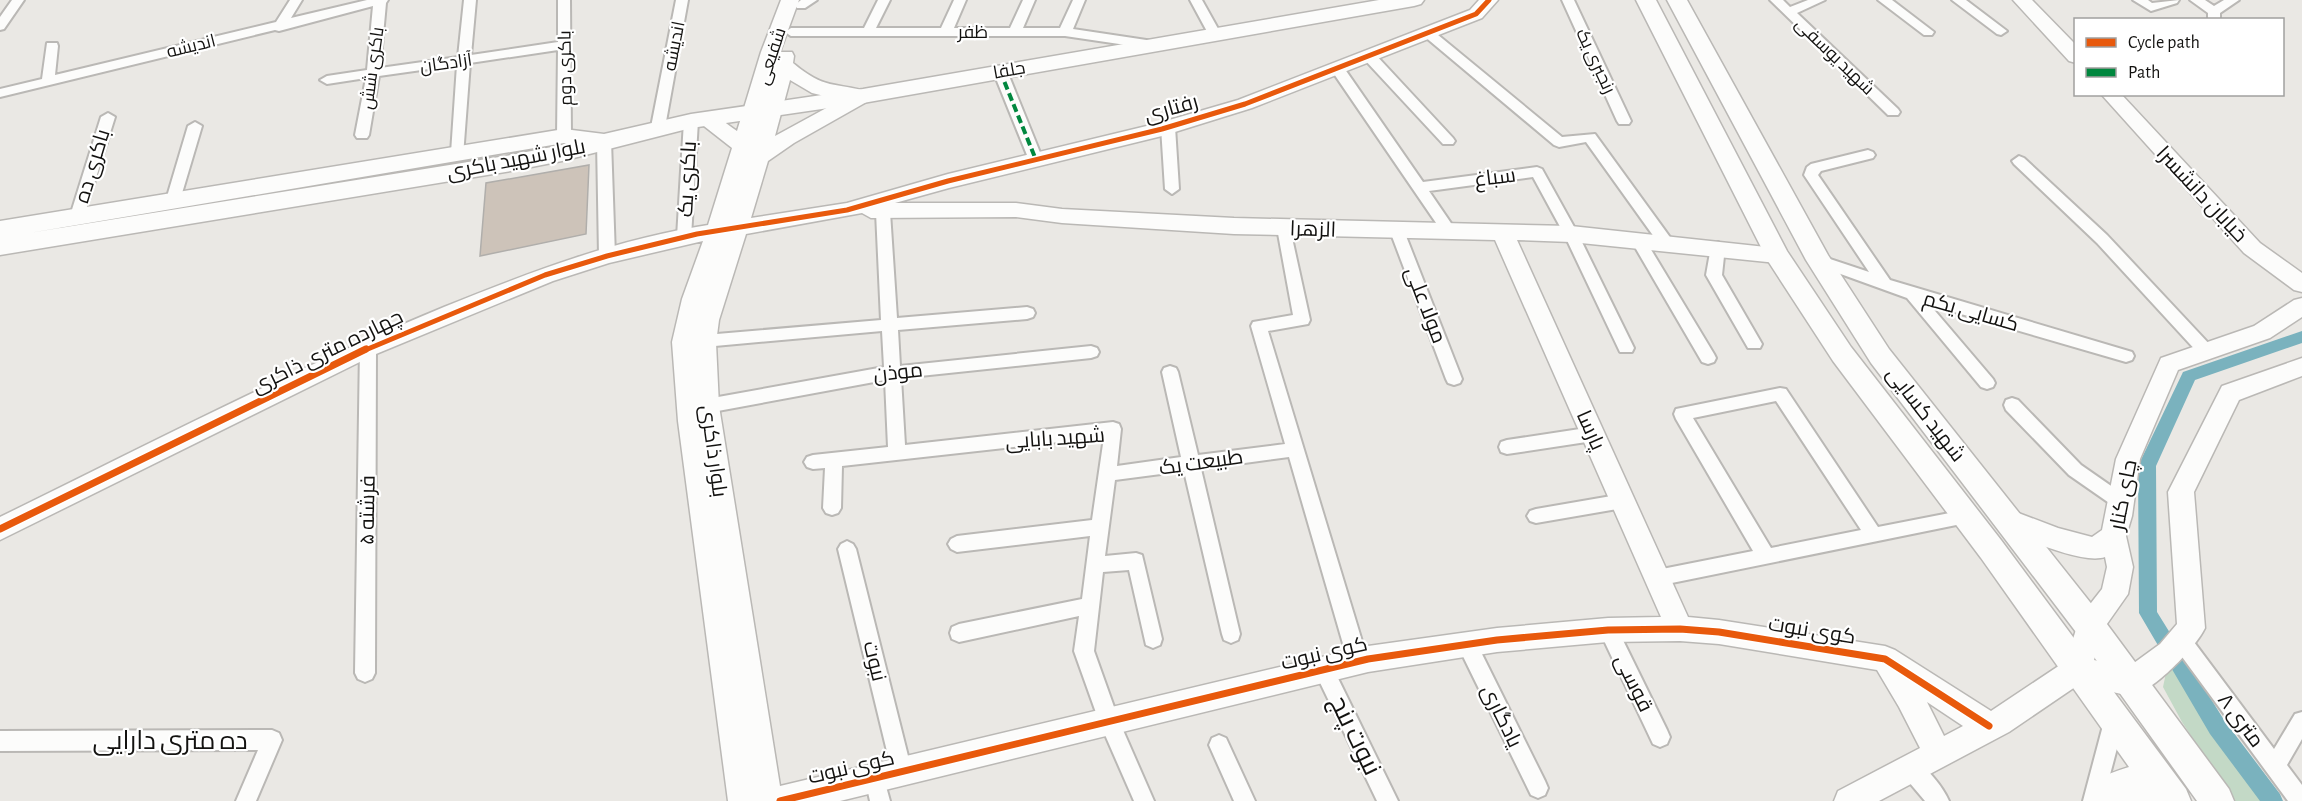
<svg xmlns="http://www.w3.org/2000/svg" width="2302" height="801" font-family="'Alegreya Sans',Cairo,sans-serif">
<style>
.green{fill:#c3d9c6}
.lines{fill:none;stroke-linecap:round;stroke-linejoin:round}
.canal{fill:#7ab2be;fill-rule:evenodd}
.building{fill:#cdc3b9;stroke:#b0aeab;stroke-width:1.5}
.street-casing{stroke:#bab8b5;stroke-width:4}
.secondary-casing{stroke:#bab8b5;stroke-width:3}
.primary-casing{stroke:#bab8b5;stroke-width:3}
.street{fill:#fcfcfb;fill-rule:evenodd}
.secondary{fill:#fcfcfb;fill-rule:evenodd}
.primary{fill:#fcfcfb;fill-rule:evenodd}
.quiet{stroke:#00873e;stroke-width:4;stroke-dasharray:8 4;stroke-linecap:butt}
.cycleway-far1-casing{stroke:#fff;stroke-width:8}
.cycleway-casing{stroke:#fff;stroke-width:10}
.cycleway-far1{stroke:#e8590c;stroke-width:5}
.cycleway{stroke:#e8590c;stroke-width:7}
.labels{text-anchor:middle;stroke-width:4.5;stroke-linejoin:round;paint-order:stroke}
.far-street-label{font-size:18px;fill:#131210;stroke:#fff}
.street-label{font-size:21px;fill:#131210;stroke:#fff}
.near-street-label{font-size:26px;fill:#131210;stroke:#fff}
</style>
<rect width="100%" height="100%" fill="#eae8e4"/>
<path class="green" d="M2172 661 2203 719 2266 801H2234L2182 722 2163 687 2166 673Z"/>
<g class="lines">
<path class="canal" d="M2302 331V343L2195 380 2156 466 2157 612 2224 720 2280 794 2283 801H2260L2210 734 2139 613 2138 466 2183 372Z"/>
</g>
<path class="building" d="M589 165 586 234 480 256 486 183Z"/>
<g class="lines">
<defs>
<path id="street" d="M12 0H24L4 29 0 30V17Z
M290 0H302L291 18 367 0H388L386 3 380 68 458 57 464 0H476L471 55 558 42V0H570L571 136 564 141 557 136 558 50 470 63 463 156 458 158 451 153 457 65 379 76 369 135 367 138H357L355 135 366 78 327 84 320 80 327 76 367 70 373 6 279 31 275 30 0 97V89L42 79 47 43H57L58 46 55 75 276 22Z
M676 0H688L665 127 658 131 651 127Z
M801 0H817L805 8H797L795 5Z
M878 0H890L876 28H941L954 0H966L954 28H1010L1023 0H1035L1023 28H1060L1073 0H1085L1073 29 1153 41 1159 45 1153 49 1065 36H791L785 32 791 28H864Z
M1190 0H1202L1221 34 1220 37H1210Z
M1562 0H1574L1631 121 1629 124H1619L1617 121Z
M1770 0H1783L1790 7 1808 0H1825L1797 13 1898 109 1900 112 1898 115H1888Z
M1878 0H1892L1934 32 1932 35H1924Z
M1952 0H1966L2007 31 2001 35 1997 34Z
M2133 0H2148L2152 3 2179 0 2177 3 2151 11Z
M2190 0H2205L2214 6 2224 0H2239L2220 13V20H2208V13Z
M1428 29 1432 30 1562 137 1595 134 1672 240 1674 244 1672 248H1662L1586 142 1559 147 1554 145 1424 36 1422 33Z
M1369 52 1374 53 1453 138 1455 141 1453 144H1443L1364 59 1363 56 1364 53Z
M1337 64 1342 65 1423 182 1537 167 1542 169 1578 234 1634 348 1632 352H1620L1564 234 1533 177 1429 191 1457 232 1455 236H1445L1330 68Z
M1000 67 1007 71 1043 160 1041 163 1036 165 1029 160 993 71Z
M108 113 115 117 84 216 77 221 72 220 70 216 101 117Z
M691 117 698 121 691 237 684 242 677 237 684 121Z
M195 122 202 126 180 200 178 204H168L166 200 188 126Z
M1168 123 1175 127 1179 189 1172 194 1165 189 1161 127Z
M604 136 611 141 615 256 612 260H602L599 256 597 141Z
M1868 150 1873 152 1875 155 1873 158 1821 171 1818 175 1890 280 2132 352 2134 356 2132 360 2126 362 1930 305 1993 379 1995 383 1993 387 1987 389 1981 387 1907 298 1813 264 1810 260 1813 256 1818 255 1869 272 1804 175 1807 167 1811 164Z
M2019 156 2024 158 2107 235 2212 347 2214 351 2212 355H2200L2097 243 2014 164 2012 161Z
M883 207 890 212 897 318 1027 307 1033 309 1035 313 1033 317 1027 319 898 330 900 366 1091 346 1097 348 1099 352 1097 356 1091 358 901 378 905 445 1113 422 1119 424 1121 429 1117 466 1181 457 1162 372 1164 368 1170 366 1176 368 1178 372 1198 455 1285 444 1251 326 1253 322 1293 315 1277 228 1284 223 1289 224 1310 320 1308 324 1268 331 1368 661 1365 667 1358 670 1351 667 1348 661 1289 457 1201 469 1240 634 1238 640 1231 643 1224 640 1222 634 1184 471 1115 480 1105 556 1136 553 1142 555 1162 639 1160 645 1153 648 1146 645 1129 570 1103 572 1094 651 1119 721 1154 801H1134L1099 721 1074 651 1079 616 959 642 952 639 950 633 952 627 959 624 1082 599 1090 536 957 552 951 549 948 544 951 539 957 536 1092 520 1104 437 842 466 841 508 838 513 832 515 826 513 823 508 825 468 813 469 807 467 804 462 807 457 813 455 888 447 885 380 707 413 701 411 699 406 701 401 707 399 884 367 882 331 693 348 687 346 685 342 687 338 693 336 881 320 876 212Z
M1397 226 1404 231 1462 379 1460 383 1454 385 1448 383 1446 379 1390 231Z
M1639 237 1644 238 1714 354 1716 358 1714 362 1708 364 1702 362 1632 242Z
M1718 242 1725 247 1722 275 1762 344 1760 348H1748L1706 275 1711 247Z
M368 342 374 344 376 348 375 673 372 679 365 682 358 679 355 673 360 348 362 344Z
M1780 388 1786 389 1878 527 1965 510 1971 512 1974 517 1971 522 1657 586 1651 584 1648 578 1651 572 1657 570 1753 551 1676 419 1674 414 1676 409ZM1776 401 1861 530 1771 548 1693 418Z
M2012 398 2018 400 2081 465 2127 497 2130 502 2127 507 2121 509 2115 507 2069 475 2006 410 2004 405 2006 400Z
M1593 427 1599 429 1601 434 1599 439 1593 441 1507 454 1501 452 1499 447 1501 442 1507 440Z
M1623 494 1629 496 1632 501 1629 506 1623 508 1536 523 1530 521 1527 516 1530 511 1536 509Z
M847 541 853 544 856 549 912 772 909 779 902 782 895 779 892 772 838 549 841 544Z
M1608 622 1615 624 1667 730 1670 737 1667 744 1660 747 1653 744 1599 630 1601 624Z
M2181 631 2188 634 2274 749 2295 714 2302 712V739L2287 765 2302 785V801H2288L2174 646 2172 640 2174 634Z
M1467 635 1474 638 1545 781 1548 788 1545 795 1538 798 1531 795 1457 644 1460 638Z
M1324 661 1331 664 1398 801H1377L1314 670 1317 664Z
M2115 709 2122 711 2125 718 2103 801H2083L2105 718 2108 711Z
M272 730 279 733 282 740 256 801H236L258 750 0 751V731Z
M1219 735 1226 738 1255 801H1234L1209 745 1212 738Z
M1910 758C1925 764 1943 787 1949 801H1925L1903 775 1900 768 1903 761Z
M875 769 882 772 890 801H870L865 779 868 772Z"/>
<path id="secondary" d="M781 0H799L780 52H792L794 56 793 63C825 90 834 82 870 92L873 96 870 100 794 143 768 161 751 218 847 203 948 174 1159 123 1238 100 1470 10 1479 0H1498L1482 18 1252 108 1162 136 949 188 895 203H1016L1062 209 1234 218 1571 226 1785 249 1788 255 1785 261 1777 263 1571 242 1517 240 1688 617 1719 620 1885 646 1895 650 1991 711 2066 661 2080 617 2102 589 2107 567 2105 557C2082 565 2022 537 1999 528L1995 520 1999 512 2008 509 2058 528 2092 537 2102 530 2116 459 2161 358 2254 326 2294 300 2302 298V317L2270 338 2178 370 2140 459 2132 516 2126 536 2133 567 2128 594 2102 631 2094 660 2127 668 2160 644 2177 624 2168 492 2222 386 2302 358V376L2239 400 2194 492 2205 628C2196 647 2153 692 2132 695 2121 696 2093 686 2081 683L2009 732 1879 801H1834L1838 791 1920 748 1899 707 1877 670 1719 644 1680 641 1608 642 1497 652 1368 672 840 801H728L678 421 672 342 682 299 703 241 609 263 553 281 376 354 0 540V517C147 445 293 369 444 307 530 272 617 239 708 225L732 148 695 119 698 114C713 111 725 123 737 131L761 52ZM790 80 812 93 841 100 775 136ZM862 213 871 218 1016 217 1062 223 1234 234 1495 240 1661 617 1608 618 1497 628 1368 646 780 786 719 406 716 343 719 320 746 234ZM1927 702 1963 726 1944 736Z
M2013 0H2032L2076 45V63L2069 61Z
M2101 94H2121L2260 243 2302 273V292L2294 290 2244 253Z"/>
<path id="primary" d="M1379 0H1424L1421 4 1414 6 863 103 691 128 562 161 511 171 0 255V221L564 129 604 134 691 114 863 89ZM564 143 567 144 511 155 29 233Z
M1636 0H1656L1787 251 1851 347 2001 540 2186 789 2191 801H2084C2094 778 2107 774 2129 767L1981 558 1833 361 1768 261Z
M1667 0H1687L1828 255 1889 349 2101 616 2229 789 2234 801H2197L2079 636 1871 363 1806 260Z"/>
</defs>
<use href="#street" class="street-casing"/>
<use href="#secondary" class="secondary-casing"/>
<use href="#primary" class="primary-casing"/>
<use href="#street" class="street"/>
<use href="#secondary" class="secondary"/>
<use href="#primary" class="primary"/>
<path class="quiet" d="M1000 71 1036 160"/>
<defs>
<path id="cycleway-far1" d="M363 351 545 275 607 256 697 234 847 210 948 181 1162 129 1245 104 1476 14 1489 0"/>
<path id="cycleway" d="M0 529 366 349
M780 801 1368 659 1497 640 1608 630 1680 629 1719 632 1885 659 1989 726"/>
</defs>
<use href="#cycleway-far1" class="cycleway-far1-casing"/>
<use href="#cycleway" class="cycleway-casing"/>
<use href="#cycleway-far1" class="cycleway-far1"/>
<use href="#cycleway" class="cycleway"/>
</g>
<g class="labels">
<g class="far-street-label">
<text x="973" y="38">ظفر</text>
<text transform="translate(191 46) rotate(-14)" y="6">اندیشه</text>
<text transform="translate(674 46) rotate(-79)" y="6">اندیشه</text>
<text transform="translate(771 56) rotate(-72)" y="6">شفیعی</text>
<text transform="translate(1835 56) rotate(44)" y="6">شهید یوسفی</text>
<text transform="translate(1596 61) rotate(65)" y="6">رنجبری یک</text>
<text transform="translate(446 63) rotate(-8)" y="6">آزادگان</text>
<text transform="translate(372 68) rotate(-82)" y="6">باکری شش</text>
<text transform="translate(565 68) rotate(-91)" y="6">باکری دوم</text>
<text transform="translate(1009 70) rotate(-10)" y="6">جلفا</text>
</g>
<g class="street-label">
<text transform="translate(1171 108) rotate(-16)" y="7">رفتاری</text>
<text transform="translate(516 159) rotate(-11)" y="7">بلوار شهید باکری</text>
<text transform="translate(92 166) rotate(-73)" y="7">باکری ده</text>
<text transform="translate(1495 177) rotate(-7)" y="7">سباغ</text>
<text transform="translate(687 179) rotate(-87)" y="7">باکری یک</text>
<text transform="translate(2202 194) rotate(47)" y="7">خیابان دانشسرا</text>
<text transform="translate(1313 229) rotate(2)" y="7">الزهرا</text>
<text transform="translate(1426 305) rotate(69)" y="7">مولا علی</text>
<text transform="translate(1971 311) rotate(16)" y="7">کسایی یکم</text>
<text transform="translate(327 351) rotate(-26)" y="7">چهارده متری ذاکری</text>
<text transform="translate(898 372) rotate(-6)" y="7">موذن</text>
<text transform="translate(1926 414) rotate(52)" y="7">شهید کسایی</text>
<text transform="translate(1591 430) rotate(66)" y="7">پارسا</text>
<text transform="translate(1055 438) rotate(-4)" y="7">شهید بابایی</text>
<text transform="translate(714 451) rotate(82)" y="7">بلوار ذاکری</text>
<text transform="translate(1201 462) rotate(-8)" y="7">طبیعت یک</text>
<text transform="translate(2123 495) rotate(-79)" y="7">چای کنار</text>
<text transform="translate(367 510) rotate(-89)" y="7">فرشته ۵</text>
<text transform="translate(1812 630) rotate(9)" y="7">کوی نبوت</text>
<text transform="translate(1324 653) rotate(-13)" y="7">کوی نبوت</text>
<text transform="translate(875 661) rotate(76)" y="7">نبوت</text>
<text transform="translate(1634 683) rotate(64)" y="7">قوسی</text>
<text transform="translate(1502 716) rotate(64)" y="7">یادگاری</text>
<text transform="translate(2241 720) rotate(53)" y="7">۸ متری</text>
<text transform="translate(851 767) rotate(-13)" y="7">کوی نبوت</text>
</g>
<g class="near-street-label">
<text transform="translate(1356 735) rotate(64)" y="9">نبوت پنج</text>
<text x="170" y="749">ده متری دارایی</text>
</g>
</g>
<rect x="2074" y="18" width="210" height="78" fill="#ffffff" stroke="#a1a09f" stroke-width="1.5"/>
<rect x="2086" y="38" width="30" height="9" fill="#e8590c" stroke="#a1a09f" stroke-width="1.5"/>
<text x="2128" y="48" font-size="18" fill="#131210">Cycle path</text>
<rect x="2086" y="68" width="30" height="9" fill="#00873e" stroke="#a1a09f" stroke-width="1.5"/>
<text x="2128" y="78" font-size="18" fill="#131210">Path</text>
</svg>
